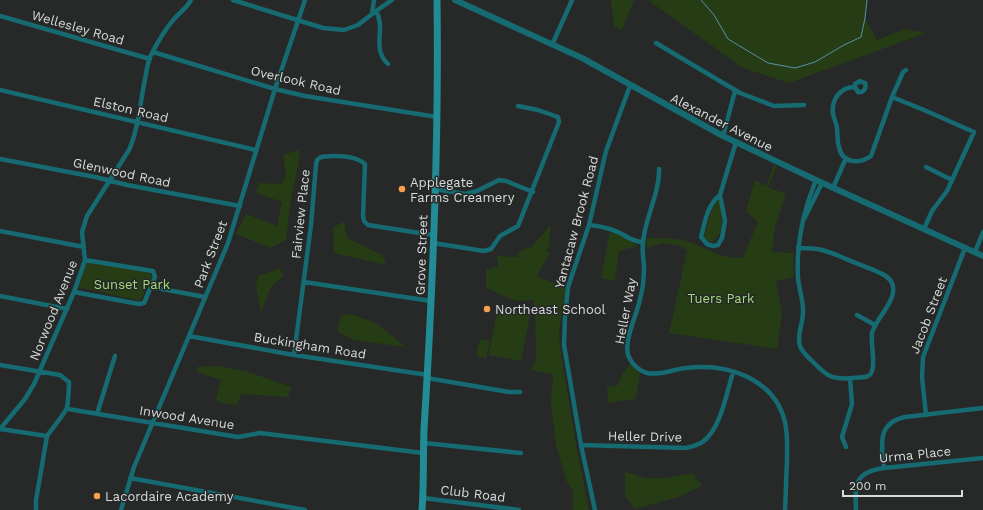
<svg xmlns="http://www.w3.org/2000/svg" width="983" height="510" font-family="'Work Sans',sans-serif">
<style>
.green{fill:#263c15}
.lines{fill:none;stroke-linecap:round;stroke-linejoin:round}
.stream{stroke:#5a90a5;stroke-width:1}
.minor{stroke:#166a72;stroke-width:4.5}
.tertiary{stroke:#166a72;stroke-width:6}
.secondary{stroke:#228b95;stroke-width:7}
.poi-dot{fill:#f8a04b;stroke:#262928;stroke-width:1.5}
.labels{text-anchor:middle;stroke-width:3;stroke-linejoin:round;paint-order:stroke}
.street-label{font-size:13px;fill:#d9dbdb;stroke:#262928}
.poi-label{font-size:13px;fill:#d9dbdb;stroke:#262928;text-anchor:start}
.park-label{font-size:13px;fill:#a3db7b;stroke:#262928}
</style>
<rect width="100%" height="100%" fill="#262928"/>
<path class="green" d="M611 0H634L622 30 614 26Z
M648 0H867L865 18 877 40 904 29 926 33 789 83 743 68Z
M299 150V161L291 199 286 240 271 248 236 234 246 214 277 226 282 202 256 193 259 183 281 184 286 176 283 155Z
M774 165 777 166 768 187 774 190 786 193 775 227 772 252 793 253 794 277 776 281 782 313 777 349 669 333 687 251 681 246 662 243 646 248 647 238C661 238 676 238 690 242 707 248 724 261 743 257L758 222 746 211 755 180 766 186Z
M716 200 719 201C722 214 726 235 711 242L706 240 704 237 710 215Z
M344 222 347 238 383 256 386 265 334 253 333 227Z
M551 224 549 247 546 251 550 252 538 274V277L566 288 561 318 559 335 561 353 576 445 589 510H573V491L567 482 556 445 551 404 553 374 531 370 533 365 536 360 535 314 533 300 516 301 486 288V269H494V267H498V260L496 256 518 257 522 259 517 253 528 247 531 248Z
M610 231 624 237 638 246 619 251 615 281 601 278Z
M86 262 149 272 152 277 140 301 78 287Z
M280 268 283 276 271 287 261 312 256 287 258 276Z
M498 305 531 311 521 361 489 355Z
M351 314 376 323 406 347 353 340 337 331 341 315Z
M480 339 490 341 486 358 476 356Z
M630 364 640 374 636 399 608 403 607 387 618 385 622 374Z
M218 366 246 371 291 387 288 397 241 394 237 405 220 403 216 400 221 380 197 372V367Z
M625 472 646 478H665L693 473 702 486 678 497 635 509 625 496Z"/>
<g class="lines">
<path class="stream" d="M701 0 714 15 728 39 768 63 795 68 815 62 844 45 861 37 865 18 867 0"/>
<path class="minor" d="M233 0 323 28 344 30 358 25 376 11 392 0
M376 11C385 26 375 43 382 56 383 59 386 62 388 64
M372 14 374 0
M0 16 150 59
M656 43 740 93 774 106 804 105
M552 45 572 0
M153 52 275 89 305 96 437 117
M855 87V84L860 81 865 83C867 89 863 93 858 92L855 87C840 87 831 100 833 114 834 119 837 124 837 129 838 135 837 142 839 147 842 164 860 164 871 156L892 97 903 72 906 70
M0 90 256 150
M892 97 924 110 974 132 947 191 932 211 924 229
M723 136 735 91
M0 159 95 177 127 185 240 206
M926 167 952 180
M659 169C660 192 645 218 643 242 642 250 643 258 644 266 644 277 643 289 640 299 637 315 624 339 628 355 631 363 639 371 647 373 659 376 674 369 686 368 727 363 774 378 785 422 788 435 787 449 787 462 786 478 786 494 785 510
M833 188 846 158
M435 189 465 194 477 191 499 180 506 181 533 192
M720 195C707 205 705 222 701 237L707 244 713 246 718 245 722 238 725 221 720 195 736 142
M804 219 822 183
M589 225C600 226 610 228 620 233 628 237 633 242 643 242
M0 231 84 247
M433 243 484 251 491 249 500 236 518 226 559 122 558 117 538 110 518 106
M798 248C806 248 815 248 822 250 834 253 845 259 856 263 865 267 876 270 884 275 887 276 889 279 891 281 901 298 876 317 872 333 870 343 878 372 868 376 864 378 858 377 853 378 830 380 827 376 811 360 807 356 802 352 800 346 796 335 804 322 803 310 803 299 799 289 798 278 796 244 803 211 816 180
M975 252 983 232
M304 282 431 301
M151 287 205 297
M74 292 139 304 144 303 155 277 153 271 85 260
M0 296 67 309
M857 315 875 325
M189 336 294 355 428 375
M294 355 311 225 316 165 317 160 321 157C334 155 355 155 365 164L363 216 364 221 368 225 433 235
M0 365 60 375 69 382C69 387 68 403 67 407 67 411 50 431 47 436L0 429
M427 378 509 392H520
M68 409 238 437 260 433 423 453
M97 414 115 356
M926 415 922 377 923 357 965 248
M0 429 25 399 34 384 74 292 85 260 82 232 87 216 129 150C138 129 140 106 144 84 146 75 147 65 150 57 157 43 164 30 175 18 180 12 187 8 191 0
M424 443 521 453
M581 445 686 448C691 447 697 445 701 443 720 432 727 392 733 372
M846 447 842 437 852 404 850 378
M884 468C881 445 877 423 905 417L983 408
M130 478 305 510
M423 498 519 510
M36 510V500L47 436
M121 510 134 467 228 243 275 89 305 0
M595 510 581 445 564 345 565 317 568 287 589 225 606 151 630 86
M856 510C855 485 854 472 884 468L983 458"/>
<path class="tertiary" d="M455 0 582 58 723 136 816 180 983 256"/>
<path class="secondary" d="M422 510C424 483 423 456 424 429 433 286 439 143 437 0"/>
</g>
<g class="poi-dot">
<circle cx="402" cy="189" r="4"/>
<circle cx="487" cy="309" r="4"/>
<circle cx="97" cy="496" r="4"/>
</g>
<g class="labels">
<g class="street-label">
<text transform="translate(78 27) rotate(16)" y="5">Wellesley Road</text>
<text transform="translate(296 80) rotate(13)" y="5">Overlook Road</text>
<text transform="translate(131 109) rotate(13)" y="5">Elston Road</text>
<text transform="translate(722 122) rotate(27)" y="5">Alexander Avenue</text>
<text transform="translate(122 172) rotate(12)" y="5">Glenwood Road</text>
<text transform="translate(300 214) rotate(-84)" y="5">Fairview Place</text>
<text transform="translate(576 222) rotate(-75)" y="5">Yantacaw Brook Road</text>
<text transform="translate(210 254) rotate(-69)" y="5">Park Street</text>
<text transform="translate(421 255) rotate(-88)" y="5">Grove Street</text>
<text transform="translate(53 310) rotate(-68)" y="5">Norwood Avenue</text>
<text transform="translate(625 311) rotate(-79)" y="5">Heller Way</text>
<text transform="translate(928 315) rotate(-69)" y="5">Jacob Street</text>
<text transform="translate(310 345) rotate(9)" y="5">Buckingham Road</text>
<text transform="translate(187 417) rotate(9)" y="5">Inwood Avenue</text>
<text transform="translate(645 436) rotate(1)" y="5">Heller Drive</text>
<text transform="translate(915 454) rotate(-6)" y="5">Urma Place</text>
<text transform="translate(473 493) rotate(7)" y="5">Club Road</text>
</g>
<g class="poi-label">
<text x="410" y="187">Applegate<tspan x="410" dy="15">Farms Creamery</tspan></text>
<text x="495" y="314">Northeast School</text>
<text x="105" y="501">Lacordaire Academy</text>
</g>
<g class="park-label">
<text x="132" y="289">Sunset Park</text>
<text x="721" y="303">Tuers Park</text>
</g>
</g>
<path d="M843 490v6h119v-6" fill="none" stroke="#d9dbdb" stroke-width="2"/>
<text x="849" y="490" font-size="12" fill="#d9dbdb" stroke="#262928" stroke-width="3" paint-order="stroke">200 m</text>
</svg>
